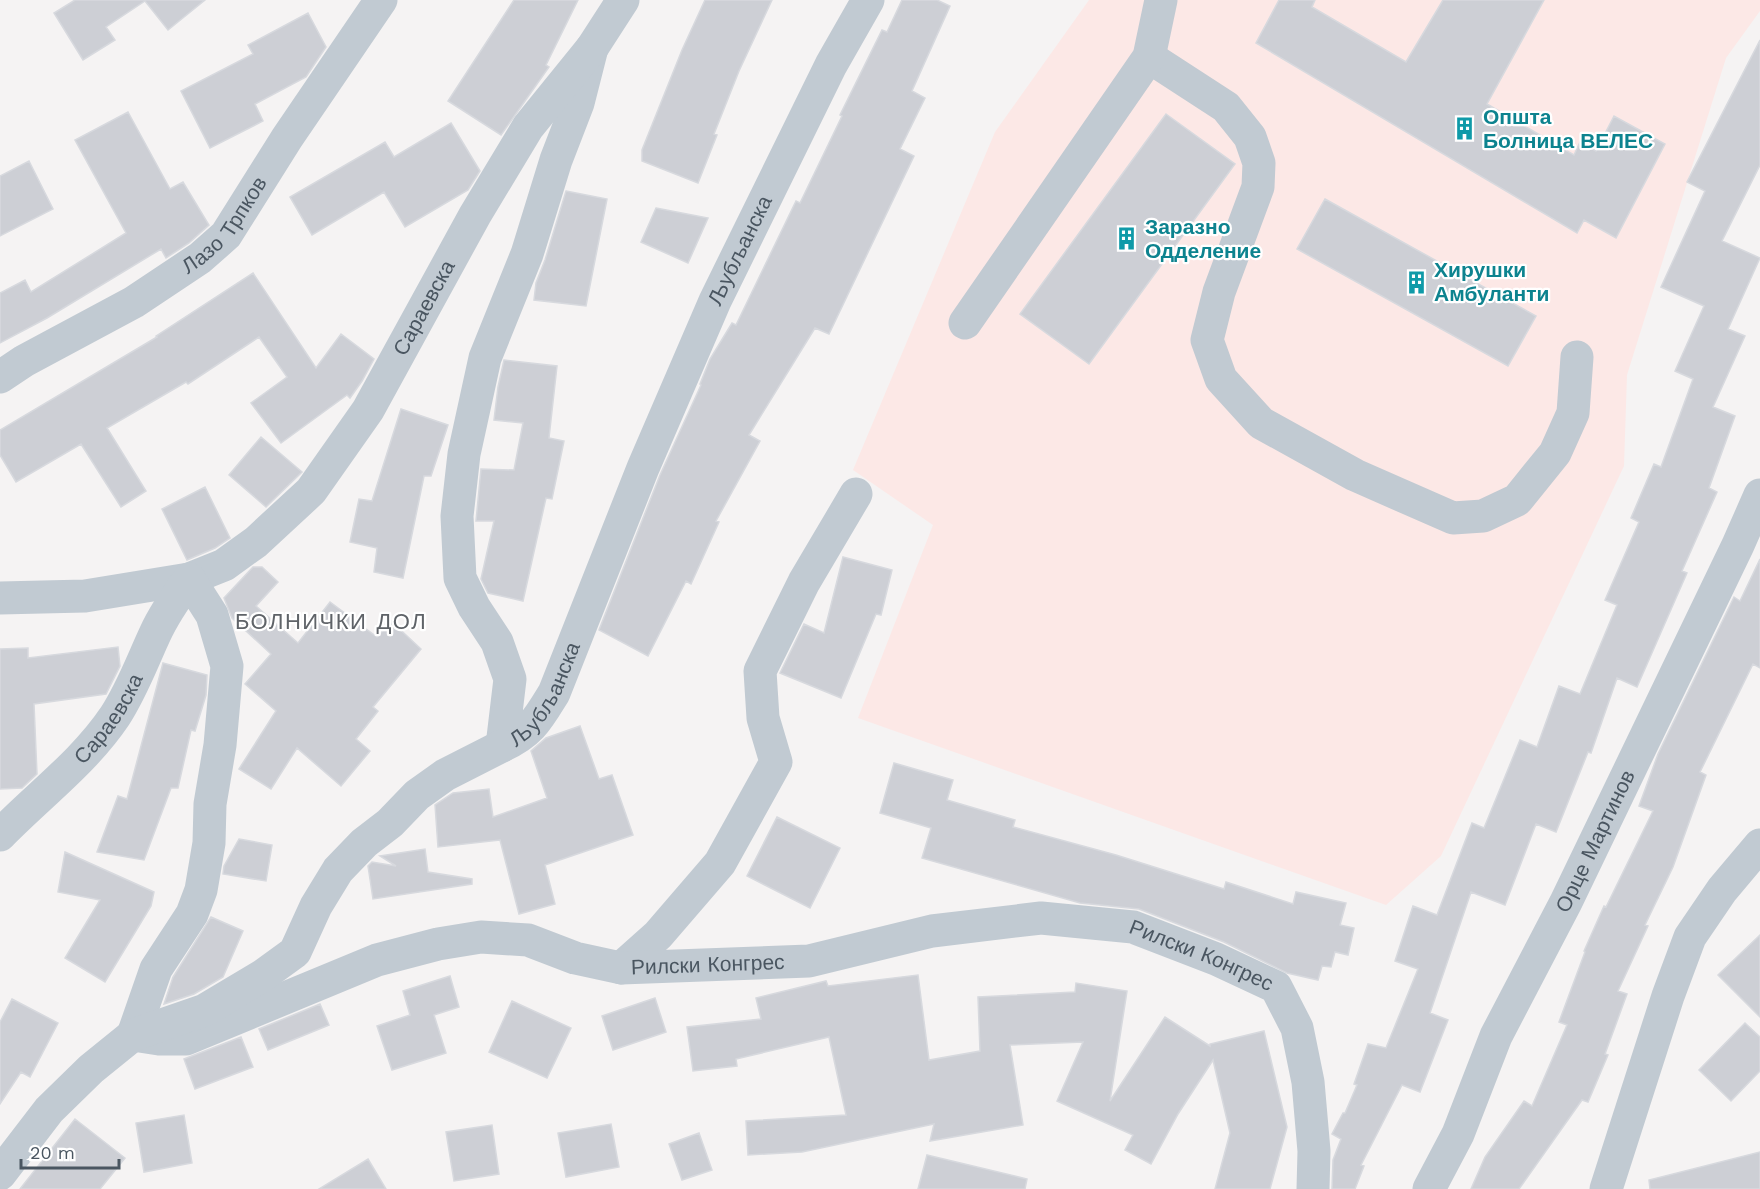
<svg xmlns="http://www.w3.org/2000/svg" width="1760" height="1189" font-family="'Work Sans',sans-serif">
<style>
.medical{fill:#fce8e6}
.building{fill:#cdcfd5;stroke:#d7d9de;stroke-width:1.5}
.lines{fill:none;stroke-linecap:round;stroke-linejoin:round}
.minor{stroke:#c1cad2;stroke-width:33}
.labels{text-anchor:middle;stroke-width:4.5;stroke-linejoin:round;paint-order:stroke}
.culture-label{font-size:21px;font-weight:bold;fill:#0d838f;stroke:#fff;text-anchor:start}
.street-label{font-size:21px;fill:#4a5661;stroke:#fff}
.neighbourhood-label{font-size:22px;letter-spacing:1.5px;fill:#5f6368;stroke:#fff}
</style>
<rect width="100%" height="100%" fill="#f5f3f3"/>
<path class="medical" d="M1089 0H1760V11L1726 58 1627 375 1624 466 1441 856 1386 905 858 718 933 525 853 470 995 132Z"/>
<path class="building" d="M75 0H205L168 30 145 1 106 27 115 40 83 60 54 13Z
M514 0H578L546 65 549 67 501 135 448 101Z
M705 0H772L739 71 714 134 717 135 698 183 642 161V150L682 50Z
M902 0H937L950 6 912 91 925 98 900 149 914 156 829 334 815 328 749 435 760 441 716 521 719 522 691 584 686 581 648 656 599 630 660 475 701 385 700 384 710 359 732 323 736 325 796 201 800 203 842 116 840 115 882 30 887 32Z
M1279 0H1315L1312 7 1406 62 1443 0H1544L1487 104 1574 155 1580 142 1596 151 1614 116 1665 144 1616 238 1584 220 1577 233 1256 43Z
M308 13 326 47 306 77 255 104 263 121 210 148 181 91 253 54 248 45Z
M1760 40V165L1722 241 1760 258 1728 329 1745 336 1713 407 1735 416 1709 488 1717 492 1682 571 1687 573 1637 687 1617 678 1591 753 1588 752 1556 832 1536 824 1505 905 1471 892 1430 1013 1448 1020 1420 1092 1402 1085 1361 1165 1364 1166 1355 1189H1332L1333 1160 1341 1139 1332 1134 1343 1113H1345L1357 1085 1354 1084 1368 1044 1386 1048 1418 969 1395 961 1413 906 1437 915 1472 823 1484 828 1520 740 1537 747 1559 686 1580 694 1617 605 1605 600 1639 522 1631 518 1654 464 1661 467 1693 379 1675 371 1704 306 1661 287 1705 191 1687 182Z
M128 112 170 189 183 182 209 225 189 243 166 258 161 249 47 318 0 343V293L25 280 31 292 126 233 75 140Z
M1166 114 1235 164 1089 364 1020 314Z
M451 123 480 171 468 190 405 227 384 192 312 235 290 197 385 142 394 157Z
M29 161 53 209 0 236V176Z
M566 191 607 199 586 306 534 300 536 283 545 260Z
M1325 199 1536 316 1508 366 1297 249Z
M656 208 708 218 688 263 641 242Z
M253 273 316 368 341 334 374 359 362 381 350 398 347 395 281 443 251 403 287 377 259 337 188 384 186 382 107 428 146 491 121 507 81 444 16 482 0 455V430L157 337 156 336Z
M504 360 557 366 549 438 564 441 552 499 546 498 523 601 488 593 481 579 494 521H476L481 469 514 470 523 423 494 420 498 387Z
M401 409 448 425 431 476H424L403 578 374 572 377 548 350 542 359 499 372 501Z
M261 437 302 472 266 507 229 475Z
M205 487 230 538 215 548 187 560 162 509Z
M843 557 892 570 881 615 876 614 841 698 780 673 804 624 824 633Z
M1760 559V668L1753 664 1700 772 1706 775 1673 867 1645 925 1648 926 1618 991 1627 994 1605 1054 1608 1055 1588 1102 1582 1100 1519 1189H1471L1485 1157 1524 1101 1532 1106 1567 1025 1559 1022 1585 952 1584 951 1604 906 1606 907 1653 811 1639 806 1658 754 1734 597 1740 601Z
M253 567H262L278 582 256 606 298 643 330 602 377 637 391 621 421 649 373 707 378 711 356 739 370 751 341 786 297 748 271 789 239 769 276 711 245 684 271 654 232 618 224 598Z
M118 647 120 666 106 694 34 704 37 774 22 788 0 789V649L28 648V658Z
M163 663 207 675 206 695 195 731 191 730 178 788H171L144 860 97 852 118 796 127 799Z
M580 726 599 779 612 775 633 835 545 865 555 904 519 914 500 840 438 847 435 805 453 793 489 789 493 817 547 798 531 751 546 738Z
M894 763 953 780 947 800 1015 820 1013 827 1116 855 1224 889 1226 882 1293 904 1296 892 1346 903 1340 925 1354 928 1348 955 1335 952 1331 967 1322 966 1318 980 1287 973 1224 942 1139 909 1080 903 922 858 931 828 880 813Z
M777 817 840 848 810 908 747 876Z
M239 839 272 845 266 881 223 874 224 866Z
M425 849 428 872 472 879V884L373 899 368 866 372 862 396 866 380 856Z
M65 852 154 892 151 906 105 982 65 958 100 900 58 892Z
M211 917 243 931 223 977 194 994 164 1004 173 977Z
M1760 935V1017L1718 975Z
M918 975 929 1060 980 1051 978 997 1075 992 1076 983 1127 991 1110 1101 1165 1017 1210 1046V1044L1264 1031 1287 1127 1270 1189H1215L1230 1133 1213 1060 1178 1114 1151 1164 1125 1150 1133 1135 1057 1101 1083 1042 1010 1045 1023 1125 930 1141 934 1124 802 1152 748 1155 746 1121 846 1115 829 1037 736 1059 737 1066 693 1071 687 1027 761 1019 756 998 826 981 828 986Z
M450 976 459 1007 434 1015 446 1053 392 1070 377 1026 410 1015 403 991Z
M655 998 666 1032 613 1050 602 1016Z
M12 999 58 1023 30 1077 21 1072 0 1104V1022Z
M512 1001 571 1028 547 1078 489 1052Z
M320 1004 329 1025 268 1050 259 1029Z
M1745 1023 1760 1037V1071L1731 1101 1699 1070Z
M241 1037 253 1067 195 1089 184 1059Z
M184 1115 192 1163 144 1172 136 1123Z
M75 1119 125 1158 100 1189H20Z
M611 1124 619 1167 566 1177 558 1133Z
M492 1125 499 1174 454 1181 446 1132Z
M699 1133 712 1170 682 1180 669 1144Z
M1760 1152V1189H1650L1649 1180Z
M927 1155 1027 1179 1025 1189H918Z
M368 1159 386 1189H319Z"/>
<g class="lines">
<g class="minor">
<path id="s1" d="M592 48 578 103 556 160 527 254 485 358 464 454 457 516 460 578 474 607 497 642 510 679 502 746C531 733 538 719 554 693L643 468 715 301 831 65 868 0"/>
<path d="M1149 57 1226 107 1250 137 1259 163 1258 187 1219 292 1207 340 1221 379 1261 423 1355 475 1453 518 1483 516 1517 500 1555 453 1573 413 1577 357"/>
<path d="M965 323 1149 57 1161 0"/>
<path id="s2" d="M0 377 24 361 134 302 200 258 226 235 287 138 381 0"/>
<path id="s3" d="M0 598 85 596 189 579 224 565 256 542 311 491 368 410 475 215 528 127 592 48 623 0"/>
<path id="s4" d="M0 835C39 795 84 762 115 716 132 690 142 662 155 634 164 614 176 597 189 579L212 615 227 666 220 745 210 804 209 843 201 890 192 914 156 969 133 1035"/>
<path d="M621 968 658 935 720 863 776 762 763 718 760 671 804 582 856 494"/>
<path id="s5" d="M133 1035 159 1039H186L377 960 438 944 481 937 528 940 575 958 621 968 809 961 932 931 1041 918 1133 927 1216 959 1276 987 1297 1028 1308 1082 1314 1151 1313 1189"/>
<path d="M0 1174 49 1110 91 1069 133 1035 205 1010 262 976 295 952 316 906 338 870 364 843 390 823 417 795 445 775 502 746"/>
<path id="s6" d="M1429 1189 1458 1134 1496 1036 1566 902 1738 545 1760 495"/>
<path d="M1606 1189 1668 996 1690 937 1722 890 1760 845"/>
</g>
</g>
<defs>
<symbol id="building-bare" viewBox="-9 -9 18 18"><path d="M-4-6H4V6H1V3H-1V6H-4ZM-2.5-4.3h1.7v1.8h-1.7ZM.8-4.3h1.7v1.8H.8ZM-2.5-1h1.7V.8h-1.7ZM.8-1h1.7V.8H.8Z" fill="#0f9aa8" stroke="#fff" stroke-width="2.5" paint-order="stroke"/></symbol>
</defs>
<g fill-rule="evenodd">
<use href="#building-bare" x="1448" y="112" width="33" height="33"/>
<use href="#building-bare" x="1110" y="222" width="33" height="33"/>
<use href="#building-bare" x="1400" y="266" width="33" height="33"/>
</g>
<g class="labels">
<g class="culture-label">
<text x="1483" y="124">Општа<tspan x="1483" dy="24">Болница ВЕЛЕС</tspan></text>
<text x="1145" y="234">Заразно<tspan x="1145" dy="24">Одделение</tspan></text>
<text x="1434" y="277">Хирушки<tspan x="1434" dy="24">Амбуланти</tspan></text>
</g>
<g class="street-label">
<text dy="7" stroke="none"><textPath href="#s2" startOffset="274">Лазо Трпков</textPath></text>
<text dy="7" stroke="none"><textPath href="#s1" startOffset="1288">Љубљанска</textPath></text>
<text dy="7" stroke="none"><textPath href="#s3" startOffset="558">Сараевска</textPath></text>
<text dy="7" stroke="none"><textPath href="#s1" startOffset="802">Љубљанска</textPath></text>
<text dy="7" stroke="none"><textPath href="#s4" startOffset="160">Сараевска</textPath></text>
<text dy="7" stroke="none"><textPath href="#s6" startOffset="386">Орце Мартинов</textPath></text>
<text dy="7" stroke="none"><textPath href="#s5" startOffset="1102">Рилски Конгрес</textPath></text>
<text dy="7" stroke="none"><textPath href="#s5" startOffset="598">Рилски Конгрес</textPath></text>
</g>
<g class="neighbourhood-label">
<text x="331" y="629">БОЛНИЧКИ ДОЛ</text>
</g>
</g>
<path d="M21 1159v9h98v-9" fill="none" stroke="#4a5661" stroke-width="3"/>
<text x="30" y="1159" font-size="18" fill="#4a5661" stroke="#ffffff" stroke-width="4.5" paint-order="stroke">20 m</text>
</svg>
